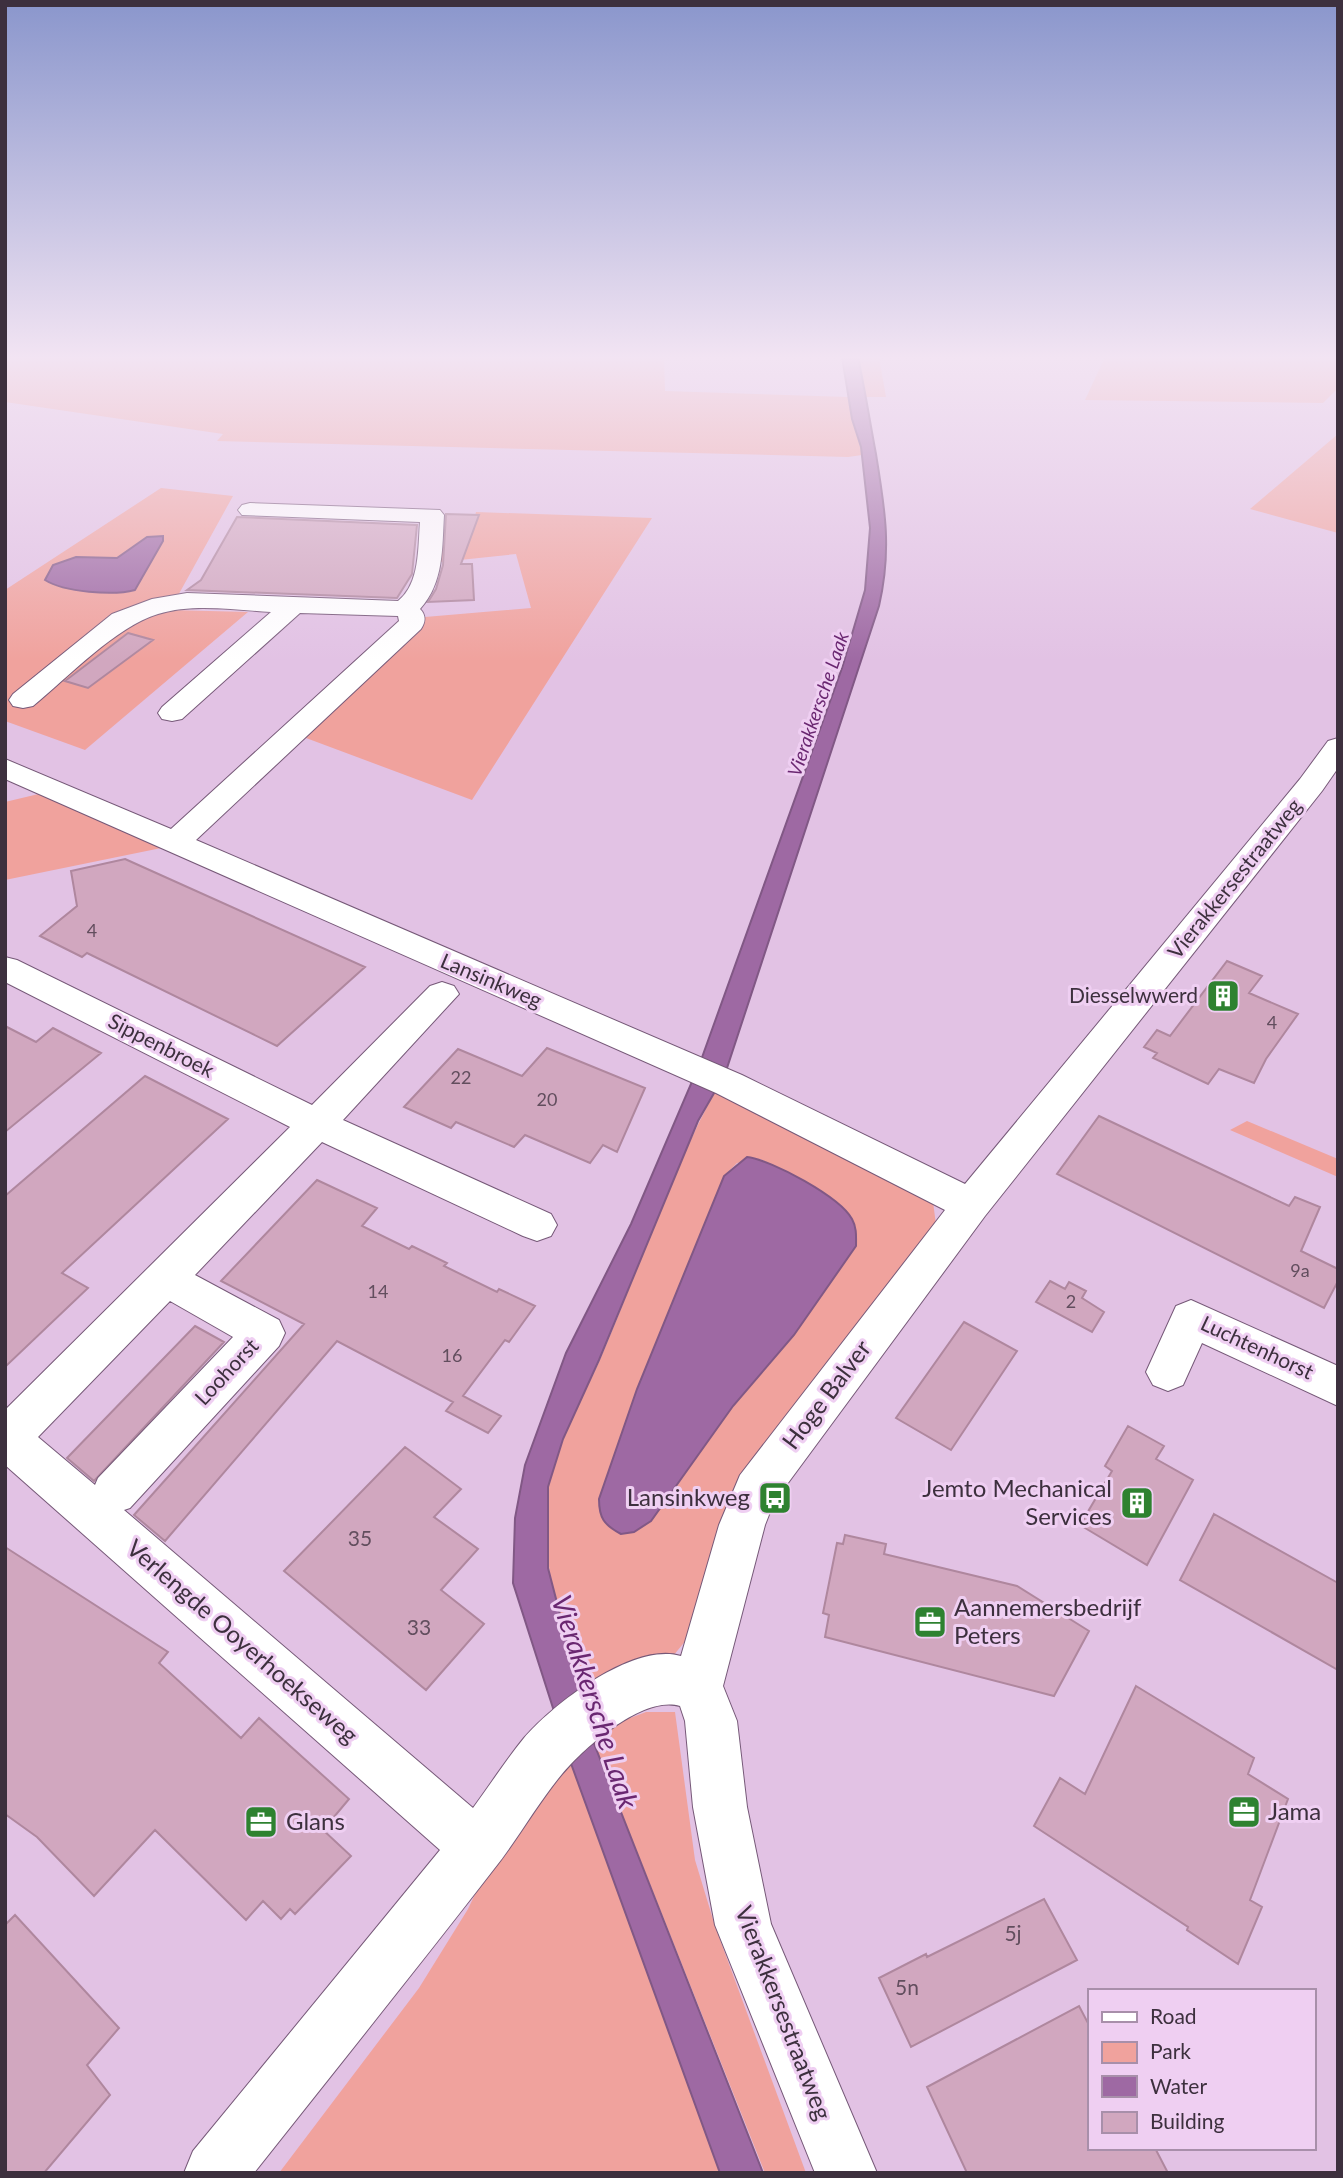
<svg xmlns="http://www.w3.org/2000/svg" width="1343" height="2178" font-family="Lato,sans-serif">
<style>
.green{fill:#f0a29d;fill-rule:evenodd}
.water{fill:#9e69a3;stroke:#815885;stroke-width:2}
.building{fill:#d1a7bf;stroke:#af879e;stroke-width:2}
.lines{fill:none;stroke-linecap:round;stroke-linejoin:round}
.minor-casing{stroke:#765978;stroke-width:2}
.minor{fill:#fff;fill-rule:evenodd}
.labels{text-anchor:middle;stroke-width:6;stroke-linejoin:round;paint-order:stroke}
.number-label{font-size:18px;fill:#624e5e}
.far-water-label{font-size:19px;font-style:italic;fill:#6a2771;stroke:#efcff2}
.street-label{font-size:21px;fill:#3d303e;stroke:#efcff2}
.poi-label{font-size:21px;fill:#3d303e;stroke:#efcff2;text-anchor:end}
.near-number-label{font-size:21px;fill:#624e5e}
.near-street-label{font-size:24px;fill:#3d303e;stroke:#efcff2}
.near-poi-label{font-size:24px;fill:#3d303e;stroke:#efcff2;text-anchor:start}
.near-water-label{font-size:28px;font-style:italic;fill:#6a2771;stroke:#efcff2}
</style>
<rect width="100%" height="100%" fill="#e2c2e4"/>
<path class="green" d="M5 357H664L665 391 848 397 862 455 848 457 217 441 223 434 5 402Z
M858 357H879L886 397H866Z
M1105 357H1338V388L1323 403 1085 400Z
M1338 434V533L1250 509Z
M161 488 233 496 170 610 248 612 85 750 5 721V590Z
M476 512 652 518 472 800 298 735 425 617 531 608 516 554 431 563 435 545H467Z
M47 792 171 846 5 880V802Z
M725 1074 933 1202 937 1232 692 1633 673 1656 604 1682 578 1678C554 1619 542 1554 548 1490 551 1451 583 1398 599 1362 641 1265 672 1165 725 1074ZM760 1159C786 1172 838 1194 852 1219 857 1228 856 1237 856 1246L794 1335 733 1406 599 1498 637 1389 724 1176 737 1163Z
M1247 1121 1338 1159V1177L1230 1130Z
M646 1712H675L695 1860 715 1926 806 2173H765L593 1741 617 1723Z
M569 1758 720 2173H279L419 1988 468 1909 491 1861Z"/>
<path class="water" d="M842 357H858C865 390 870 422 876 454 885 509 892 550 879 606L725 1074 698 1121 599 1360 563 1439 548 1487V1568L593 1741 763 2173H720L569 1758 513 1583 515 1518 525 1465 566 1353 631 1224 700 1063 842 668 865 590 870 528 861 447 852 419Z
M163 536V541L135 590C113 596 64 592 45 580L53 565 76 557 117 558 147 537Z
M747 1157C772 1160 840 1197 852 1219 857 1228 856 1237 856 1246L794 1335 733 1406 651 1521 634 1532 621 1534C604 1525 599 1518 599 1499L637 1389 724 1176Z"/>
<path class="building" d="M446 514 479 515 461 564H472L474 600 428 602 436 589 443 565Z
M237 517 417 525 412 574 397 598 187 590 201 580Z
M128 633 153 640 88 688 65 681Z
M125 859 365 967 277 1046 87 953 82 957 40 936 77 906 71 871Z
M1227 961 1262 976 1249 993 1298 1014 1266 1059 1254 1083 1219 1069 1208 1084 1153 1058 1157 1053 1144 1047 1157 1030 1170 1036Z
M5 1026 36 1042 53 1028 101 1053 5 1132Z
M547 1048 645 1088 617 1152 603 1145 590 1163 525 1135 514 1147 456 1122 451 1128 404 1107 458 1049 522 1076Z
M145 1076 228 1119 62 1273 88 1288 5 1367V1196Z
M1099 1116 1289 1206 1295 1197 1320 1207 1301 1251 1338 1269V1281L1324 1308 1057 1174Z
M317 1180 377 1208 362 1226 409 1249 412 1246 447 1263 444 1266 497 1292 499 1289 535 1306 509 1342 505 1340 463 1396 501 1416 488 1433 446 1411 453 1402 337 1341 165 1541 134 1515 304 1324 221 1281Z
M1050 1281 1065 1289 1069 1282 1086 1291 1082 1298 1104 1312 1092 1332 1036 1302Z
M964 1322 1017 1351 951 1450 896 1418Z
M195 1326 224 1342 94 1481 67 1458Z
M1128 1426 1164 1446 1156 1459 1193 1480 1147 1565 1080 1525 1112 1471 1105 1466Z
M405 1447 461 1489 434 1517 478 1549 441 1590 484 1624 426 1690 284 1571Z
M1214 1514 1338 1583V1670L1180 1580Z
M845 1535 886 1544 884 1554 1017 1586 1089 1631 1054 1696 825 1637 829 1615 823 1613 837 1543 843 1544Z
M5 1547 168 1652 159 1663 241 1738 259 1718 349 1799 323 1830 351 1856 295 1914 290 1909 281 1919 263 1901 246 1920 155 1830 94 1896 37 1837 5 1814Z
M1136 1686 1254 1758 1248 1774 1288 1799 1250 1900 1262 1907 1238 1964 1187 1930 1188 1927 1034 1826 1060 1778 1085 1794Z
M1044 1899 1077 1960 911 2047 879 1978 926 1954 927 1957Z
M15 1915 119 2028 87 2065 110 2095 44 2173H5V1925Z
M1079 2006 1089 2025V2148H1155L1168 2173H967L927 2087Z"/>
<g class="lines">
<defs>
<path id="minor" d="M250 503 440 510 444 515C442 548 444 583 420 609 426 615 426 621 421 629L196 840 742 1075 965 1184 1300 779 1328 741 1338 738V768L1322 791 985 1216 774 1502 765 1525 723 1686 737 1721 747 1807 771 1924 877 2173H815L715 1925 693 1807 685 1721 680 1706C643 1695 585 1747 562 1774 537 1804 518 1839 494 1869 415 1971 334 2072 254 2173H184L193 2151 440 1850 5 1465V1410L290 1127 5 982V957L17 960 312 1105 430 986 442 982 454 986 459 994 343 1120 551 1214 557 1225 551 1236 537 1241 523 1236 322 1142 195 1275 279 1320 285 1333 279 1346 130 1508 124 1510 473 1808C490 1785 506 1760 524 1738 554 1703 634 1642 681 1656L719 1525 740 1475 945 1210 716 1093 5 779V759L171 829 399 621 398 616 300 613 182 719 172 721 162 719 158 713 162 707 271 612C235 610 193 603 158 614 117 626 67 678 33 706L23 708 13 706 9 700 13 694 112 614 152 599 187 593 398 601C420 584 418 547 420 522L242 515 238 510 242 505ZM170 1301 233 1337 98 1478 95 1485 38 1437Z
M1191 1300 1338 1366V1406L1202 1343 1183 1385 1168 1391 1153 1385 1146 1372 1176 1306Z"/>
</defs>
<use href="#minor" class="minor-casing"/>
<use href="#minor" class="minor"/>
</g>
<linearGradient id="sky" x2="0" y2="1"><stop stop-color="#8a96cc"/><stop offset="0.54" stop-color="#f2e4f3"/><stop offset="1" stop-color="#f2e4f3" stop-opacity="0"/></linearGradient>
<rect width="1343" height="662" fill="url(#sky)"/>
<defs>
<symbol id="building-square" viewBox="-11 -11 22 22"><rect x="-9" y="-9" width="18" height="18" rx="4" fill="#2e8230" stroke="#efcff2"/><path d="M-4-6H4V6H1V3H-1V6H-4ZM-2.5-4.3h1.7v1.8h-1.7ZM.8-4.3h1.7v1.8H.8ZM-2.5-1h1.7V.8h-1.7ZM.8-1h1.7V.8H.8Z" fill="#fff"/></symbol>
<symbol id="bus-square" viewBox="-11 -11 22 22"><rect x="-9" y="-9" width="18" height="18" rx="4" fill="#2e8230" stroke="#efcff2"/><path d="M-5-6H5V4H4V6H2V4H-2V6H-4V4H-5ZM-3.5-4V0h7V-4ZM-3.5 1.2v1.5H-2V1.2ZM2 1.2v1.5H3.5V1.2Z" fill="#fff"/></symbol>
<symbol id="office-square" viewBox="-11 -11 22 22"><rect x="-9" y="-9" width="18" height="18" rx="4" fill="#2e8230" stroke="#efcff2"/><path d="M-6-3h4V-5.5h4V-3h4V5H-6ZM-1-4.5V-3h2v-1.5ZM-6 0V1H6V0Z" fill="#fff"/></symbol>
</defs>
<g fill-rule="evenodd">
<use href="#building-square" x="1204" y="977" width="38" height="38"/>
<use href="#bus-square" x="756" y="1479" width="38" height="38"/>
<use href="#building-square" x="1118" y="1484" width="38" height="38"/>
<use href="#office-square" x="911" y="1603" width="38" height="38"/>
<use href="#office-square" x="1225" y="1793" width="38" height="38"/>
<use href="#office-square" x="242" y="1803" width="38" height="38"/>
</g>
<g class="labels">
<g class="number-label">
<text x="92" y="937">4</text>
<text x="1272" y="1029">4</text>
<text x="461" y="1084">22</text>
<text x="547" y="1106">20</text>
<text x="1300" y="1277">9a</text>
<text x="378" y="1298">14</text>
<text x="1071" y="1308">2</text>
<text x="452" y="1362">16</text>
</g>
<g class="far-water-label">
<text transform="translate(818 704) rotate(-71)" y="7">Vierakkersche Laak</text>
</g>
<g class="street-label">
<text transform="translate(1235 879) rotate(-51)" y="7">Vierakkersestraatweg</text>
<text transform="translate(491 981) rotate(23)" y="7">Lansinkweg</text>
<text transform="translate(161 1046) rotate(27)" y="7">Sippenbroek</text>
<text transform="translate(1257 1348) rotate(25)" y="7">Luchtenhorst</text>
<text transform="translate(227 1372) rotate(-47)" y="7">Loohorst</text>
</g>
<g class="poi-label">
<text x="1198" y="1003">Diesselwwerd</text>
</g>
<g class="near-number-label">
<text x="360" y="1546">35</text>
<text x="419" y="1635">33</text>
<text x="1013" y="1941">5j</text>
<text x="907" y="1995">5n</text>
</g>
<g class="near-street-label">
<text transform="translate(827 1395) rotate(-53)" y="8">Hoge Balver</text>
<text transform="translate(242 1642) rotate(41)" y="8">Verlengde Ooyerhoekseweg</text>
<text transform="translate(783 2013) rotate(69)" y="8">Vierakkersestraatweg</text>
</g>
<g class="near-poi-label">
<text x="1112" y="1497" text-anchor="end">Jemto Mechanical<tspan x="1112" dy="28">Services</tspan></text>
<text x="750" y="1506" text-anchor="end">Lansinkweg</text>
<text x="954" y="1616">Aannemersbedrijf<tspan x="954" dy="28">Peters</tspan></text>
<text x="1268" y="1820">Jama</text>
<text x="286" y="1830">Glans</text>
</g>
<g class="near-water-label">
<text transform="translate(595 1702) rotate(72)" y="10">Vierakkersche Laak</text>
</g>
</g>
<rect width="1343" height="2178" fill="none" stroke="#3d303e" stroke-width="14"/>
<rect x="1088" y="1989" width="228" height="161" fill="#efcff2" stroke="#a88faa" stroke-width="2"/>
<rect x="1102" y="2012" width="35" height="10" fill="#ffffff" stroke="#a88faa" stroke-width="2"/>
<text x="1150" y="2024" font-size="21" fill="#3d303e">Road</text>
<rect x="1102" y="2042" width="35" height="21" fill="#f0a29d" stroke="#a88faa" stroke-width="2"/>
<text x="1150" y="2059" font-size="21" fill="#3d303e">Park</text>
<rect x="1102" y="2076" width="35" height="21" fill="#9e69a3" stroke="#a88faa" stroke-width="2"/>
<text x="1150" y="2094" font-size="21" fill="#3d303e">Water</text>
<rect x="1102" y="2112" width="35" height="21" fill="#d1a7bf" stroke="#a88faa" stroke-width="2"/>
<text x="1150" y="2129" font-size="21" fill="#3d303e">Building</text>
</svg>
